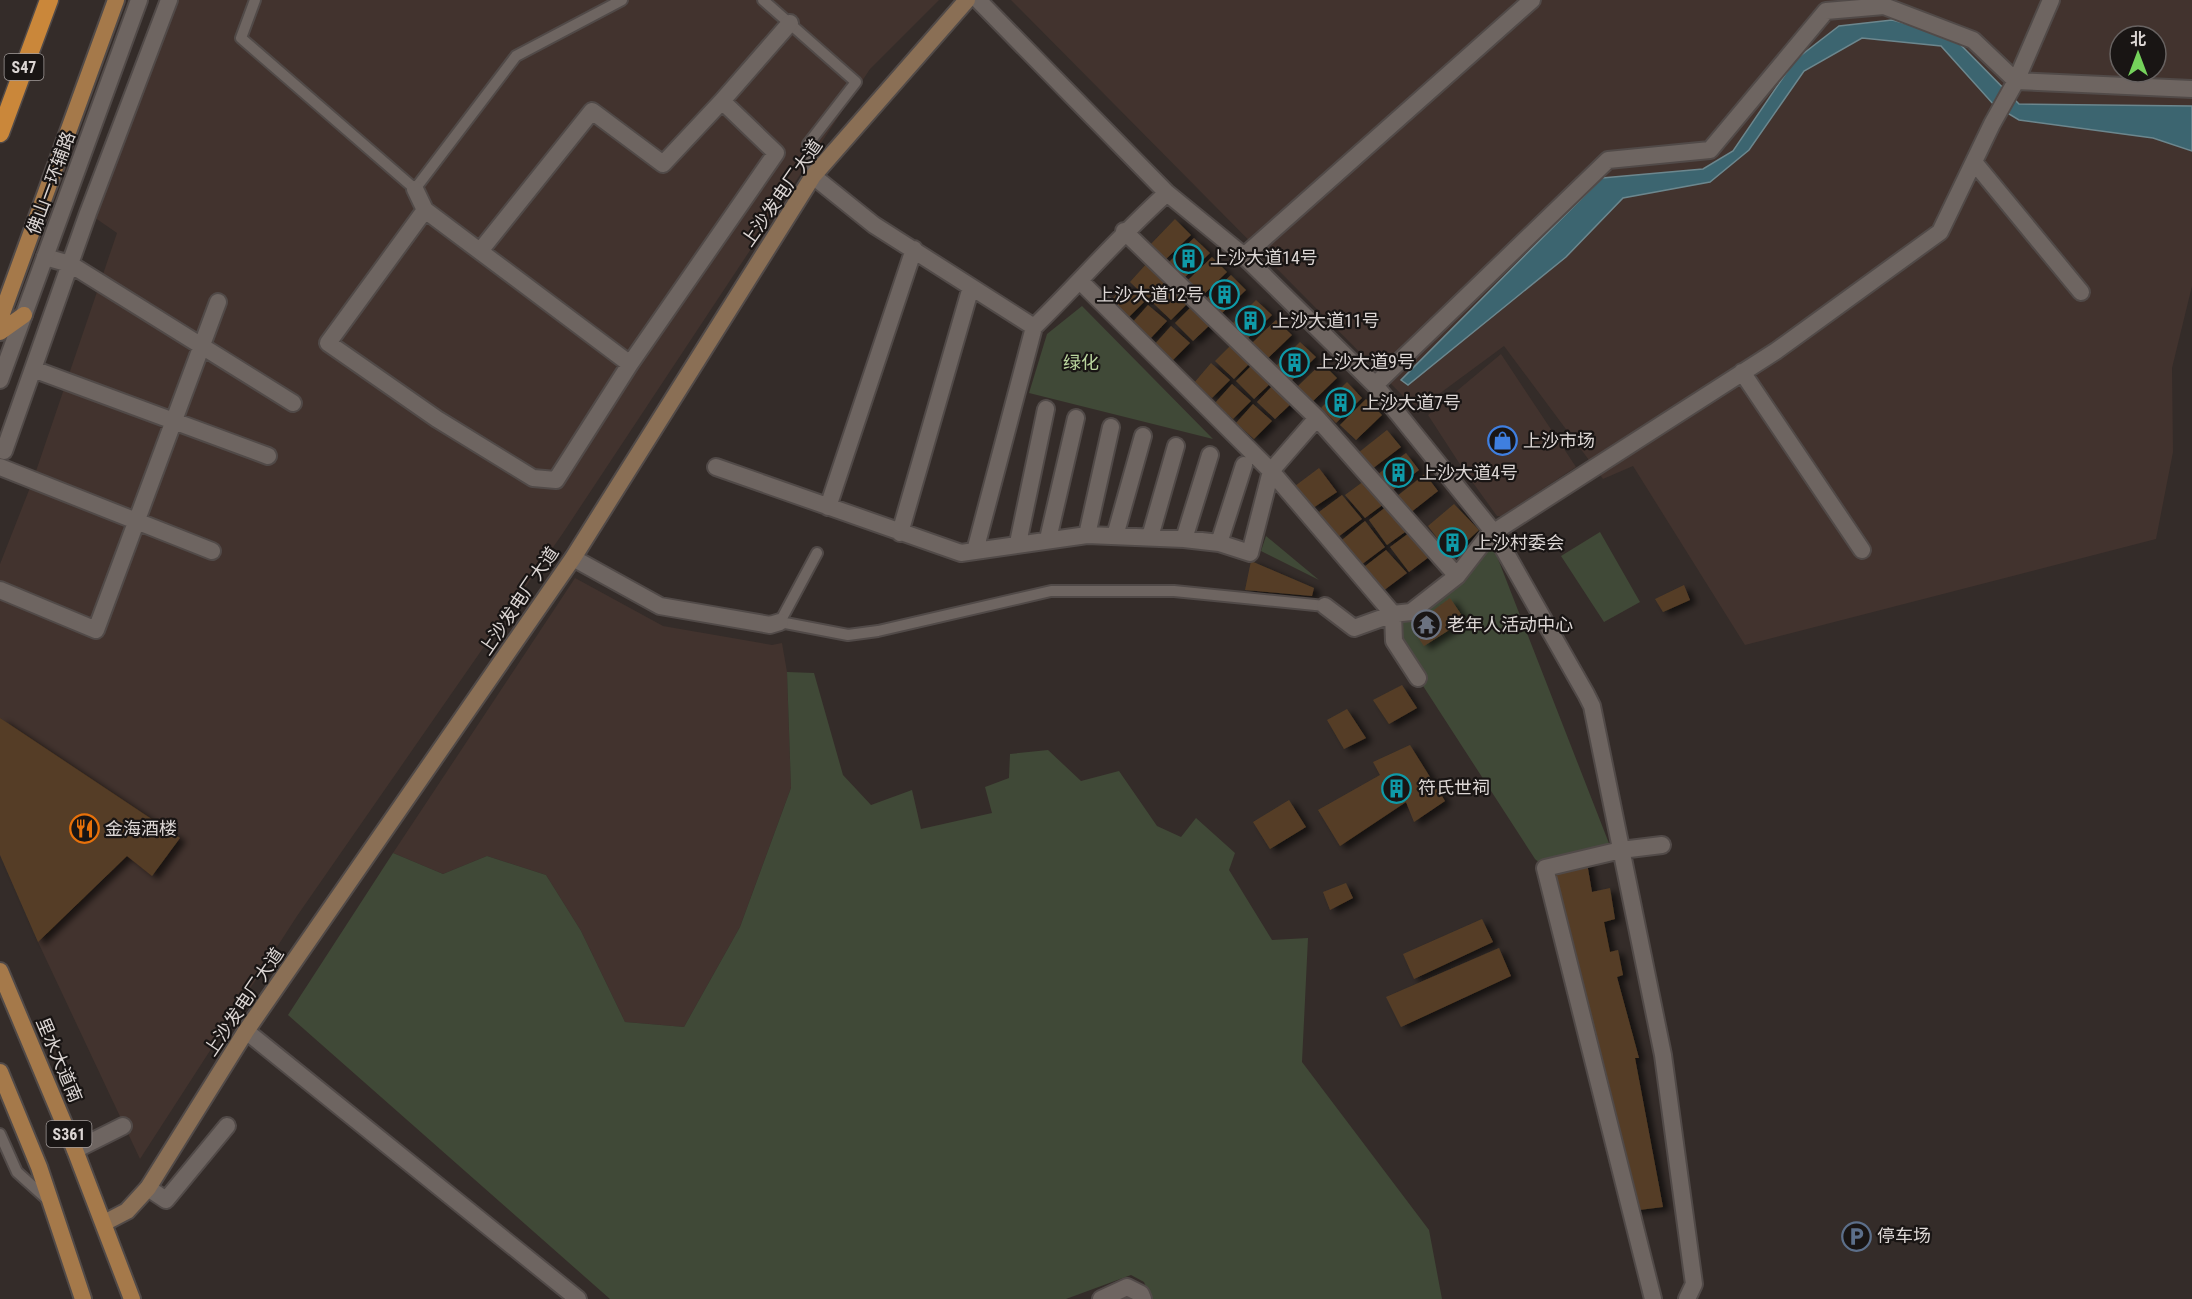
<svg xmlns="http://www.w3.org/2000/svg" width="2192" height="1299" font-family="'Roboto Condensed','Noto Sans SC',sans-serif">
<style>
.built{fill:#42332e;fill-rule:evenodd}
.green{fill:#404937}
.water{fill:#3c6570;stroke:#6c878e;stroke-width:1.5}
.building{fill:#553e26;filter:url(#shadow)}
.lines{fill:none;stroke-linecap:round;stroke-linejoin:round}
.service-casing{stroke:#514a48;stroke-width:14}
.minor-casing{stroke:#514a48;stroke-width:20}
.tertiary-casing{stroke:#514a48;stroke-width:20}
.secondary-casing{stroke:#514a48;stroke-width:20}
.primary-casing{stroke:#514a48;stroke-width:20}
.motorway-casing{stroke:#514a48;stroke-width:21}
.service{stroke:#6e6561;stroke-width:10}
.minor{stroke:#6e6561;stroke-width:16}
.tertiary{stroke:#6e6561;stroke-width:16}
.secondary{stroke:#8a6f55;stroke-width:16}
.primary{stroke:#a5794a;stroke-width:16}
.motorway{stroke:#ca873a;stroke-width:18}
.labels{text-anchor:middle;stroke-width:4.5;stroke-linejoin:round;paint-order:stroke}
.shield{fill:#191514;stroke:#a29c9a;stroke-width:1.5}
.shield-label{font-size:16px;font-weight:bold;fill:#dcd6d4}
.street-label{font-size:18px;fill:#dcd6d4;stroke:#191514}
.poi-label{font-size:18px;fill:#dcd6d4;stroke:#191514;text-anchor:start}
.park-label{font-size:18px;fill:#bad59e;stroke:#191514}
</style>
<defs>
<filter id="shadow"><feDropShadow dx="6" dy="3.5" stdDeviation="3" flood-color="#0009"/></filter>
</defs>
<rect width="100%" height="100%" fill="#342c29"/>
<path class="built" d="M172 0H939L870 69 563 533 297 916 140 1159 38 942 127 856 152 876 180 838 0 718V564L33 480 117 233 88 213Z
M1011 0H2192V286L2172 368 2173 452 2156 539 1745 645 1633 466 1603 479 1504 346 1420 408 1405 398ZM2120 36H2156V72H2120Z
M1501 354 1576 467 1501 516H1497L1463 469 1428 415Z
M575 578 663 626 772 645 782 643 787 672 791 788 740 927 684 1027 625 1022 581 931 546 875 487 856 443 874 393 853Z"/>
<path class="green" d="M1082 306 1213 439 1029 393 1047 334Z
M1600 532 1640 602 1604 622 1561 556Z
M1266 536 1319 580 1261 551Z
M1491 541 1612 851 1545 868 1535 859 1394 641 1393 614 1411 612Z
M787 672 814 673 843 775 871 805 912 790 921 829 992 813 985 787 1009 778 1010 754 1048 750 1081 781 1119 771 1157 826 1181 837 1196 818 1235 853 1229 870 1272 940 1308 938 1302 1062 1429 1230 1442 1299H1151L1144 1282 1131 1275 1066 1299H610L288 1015 393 853 443 874 487 856 546 875 581 931 625 1022 684 1027 740 927 791 788Z"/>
<path class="water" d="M1892 20 1951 35 2019 104 2192 106V151L2153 138 2019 120 1994 105 1941 46 1862 38 1804 71 1749 150 1710 182 1623 198 1566 257 1408 385 1401 380 1602 178 1703 169 1733 151 1795 60 1839 26Z"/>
<path class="building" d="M1175 219 1191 235 1165 260 1150 245Z
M1194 238 1210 253 1184 278 1168 263Z
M1212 257 1227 272 1201 297 1186 282Z
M1148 262 1167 280 1148 299 1130 282Z
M1231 275 1246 290 1220 315 1205 300Z
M1171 283 1190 301 1171 320 1152 302Z
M1126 284 1145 301 1127 319 1108 303Z
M1256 300 1272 315 1246 340 1230 326Z
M1194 304 1213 322 1193 341 1175 323Z
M1148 305 1167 321 1149 340 1131 324Z
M1276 320 1292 335 1266 360 1250 345Z
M1171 326 1190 343 1172 361 1154 345Z
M1234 342 1253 360 1234 379 1215 361Z
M1300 342 1316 357 1290 382 1275 367Z
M1255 362 1274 380 1254 399 1236 381Z
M1211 363 1230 380 1212 398 1194 383Z
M1322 363 1337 378 1311 403 1296 388Z
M1276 382 1295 400 1275 419 1257 402Z
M1347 382 1362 398 1336 423 1321 408Z
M1232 384 1251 401 1233 419 1215 403Z
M1366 399 1382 415 1356 440 1340 425Z
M1253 404 1272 421 1254 439 1236 423Z
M1387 430 1401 447 1372 469 1358 453Z
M1406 453 1419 470 1390 492 1377 475Z
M1319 468 1337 492 1313 508 1295 486Z
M1425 474 1438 491 1410 513 1396 497Z
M1368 478 1388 501 1365 518 1345 495Z
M1342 495 1362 519 1338 537 1319 512Z
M1391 503 1412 527 1387 545 1369 520Z
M1454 504 1479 530 1451 556 1428 526Z
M1365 521 1385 547 1361 565 1342 540Z
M1413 530 1433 554 1409 572 1390 547Z
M1386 550 1407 573 1383 591 1364 567Z
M1251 561 1314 588 1312 596 1245 590Z
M1684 585 1690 600 1663 612 1655 599Z
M1450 598 1465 620 1424 646 1411 627Z
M1402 685 1417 708 1389 724 1373 700Z
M1347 709 1366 738 1344 749 1327 720Z
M0 718 180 838 152 876 127 856 38 942 0 855Z
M1410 745 1445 801 1414 822 1406 802 1340 846 1318 810 1380 775 1373 762Z
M1289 800 1306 827 1270 849 1253 822Z
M1586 857 1592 892 1610 888 1615 919 1604 922 1610 952 1618 950 1623 975 1617 977 1639 1058H1635L1663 1207 1631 1211 1545 868Z
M1346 883 1353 898 1330 910 1323 892Z
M1482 919 1493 942 1414 979 1403 954Z
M1499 948 1511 976 1401 1027 1386 997Z"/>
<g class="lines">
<defs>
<path id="service" d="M255 0 241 38 415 189 516 56 622 0
M763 0 856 82 808 144 813 176
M817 553 780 622 848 635 878 631 1051 591H1174L1325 606
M0 1134 17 1172 48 1200"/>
<path id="minor" d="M978 0 1167 193 1244 256 1375 385 1495 534 1586 694 1592 706 1663 1055 1694 1284 1687 1299
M722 101 790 23
M1974 162 2081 292
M813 176 874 225 1034 327C1079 283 1120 235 1167 193
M415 189 425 210 630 364 776 153 722 101 663 164 592 111 480 251
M425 210 328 343 437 419 533 478 556 480 630 364
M1124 231 1317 418 1457 576
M1244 256 1532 0
M45 257 70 264 293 403
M1080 281 1271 471 1393 614 1394 641 1418 678
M33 369 268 456
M1742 372 1862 550
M1375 385 1608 160 1710 150 1826 11 1884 6 1973 40 2016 81 2192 89
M4 451 88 213 169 0
M0 467 212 551
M716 467 961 553 1087 535 1184 539 1219 543 1250 553 1271 471 1317 418
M828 507 914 249
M900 533 971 287
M1087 535 1111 427
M1115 536 1143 436
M1150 537 1176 446
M1048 539 1076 418
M1184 539 1210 455
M1018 543 1046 409
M1219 543 1244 465
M975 551 1034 327
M573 558 660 606 770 625 780 622
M0 590 96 630 218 302
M1325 606 1354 628 1393 614 1411 612 1457 576 1488 536 1776 351 1940 232 1992 124 2016 81 2051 0
M246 1031 578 1299
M75 1150 123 1126
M148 1188 166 1200 227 1126
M1101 1299 1127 1287 1141 1294 1143 1299
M1653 1299 1545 868 1621 850 1662 845"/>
<path id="tertiary" d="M0 380 139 0"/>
<path id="secondary" d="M104 1223 127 1211 148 1188 246 1031 573 558 813 176 967 0"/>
<path id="primary" d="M0 319 116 0
M0 332 24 315
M0 971 75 1150 132 1299
M0 1072 39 1167 83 1299"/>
<path id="motorway" d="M0 133 49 0"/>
</defs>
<use href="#service" class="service-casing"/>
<use href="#minor" class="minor-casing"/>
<use href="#tertiary" class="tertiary-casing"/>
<use href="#secondary" class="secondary-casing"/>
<use href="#primary" class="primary-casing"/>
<use href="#motorway" class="motorway-casing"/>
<use href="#service" class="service"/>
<use href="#minor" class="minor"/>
<use href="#tertiary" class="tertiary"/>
<use href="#secondary" class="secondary"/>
<use href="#primary" class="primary"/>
<use href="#motorway" class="motorway"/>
</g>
<defs>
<symbol id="building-ring" viewBox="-11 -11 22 22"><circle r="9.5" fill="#191514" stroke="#0f9aa8" stroke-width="1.5"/><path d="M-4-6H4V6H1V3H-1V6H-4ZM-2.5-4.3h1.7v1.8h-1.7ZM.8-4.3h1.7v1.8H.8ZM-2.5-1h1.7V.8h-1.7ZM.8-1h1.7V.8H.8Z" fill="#0f9aa8"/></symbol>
<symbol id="shop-ring" viewBox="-11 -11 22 22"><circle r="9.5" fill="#191514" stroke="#3f7fe0" stroke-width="1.5"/><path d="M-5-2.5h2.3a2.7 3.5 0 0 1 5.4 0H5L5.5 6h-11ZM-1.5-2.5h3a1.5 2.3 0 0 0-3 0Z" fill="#3f7fe0"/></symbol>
<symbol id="temple-ring" viewBox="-11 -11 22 22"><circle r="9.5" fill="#191514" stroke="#6b7280" stroke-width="1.5"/><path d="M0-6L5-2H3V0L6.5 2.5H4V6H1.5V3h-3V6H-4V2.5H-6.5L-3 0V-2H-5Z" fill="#6b7280"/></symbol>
<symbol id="restaurant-ring" viewBox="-11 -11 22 22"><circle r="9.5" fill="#191514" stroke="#e8710a" stroke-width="1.5"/><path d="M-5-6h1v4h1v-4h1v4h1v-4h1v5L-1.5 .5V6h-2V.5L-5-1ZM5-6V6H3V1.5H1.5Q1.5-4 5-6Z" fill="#e8710a"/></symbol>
<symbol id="parking-ring" viewBox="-11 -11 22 22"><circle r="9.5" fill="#191514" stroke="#5c6f8a" stroke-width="1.5"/><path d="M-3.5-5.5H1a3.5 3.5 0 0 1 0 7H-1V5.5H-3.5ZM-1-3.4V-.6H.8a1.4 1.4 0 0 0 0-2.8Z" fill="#5c6f8a"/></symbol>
</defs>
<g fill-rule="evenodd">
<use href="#building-ring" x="1172" y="242" width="33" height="33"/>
<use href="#building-ring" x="1208" y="278" width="33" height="33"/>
<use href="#building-ring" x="1234" y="304" width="33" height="33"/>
<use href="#building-ring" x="1278" y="346" width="33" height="33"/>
<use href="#building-ring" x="1324" y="386" width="33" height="33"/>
<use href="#shop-ring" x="1486" y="424" width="33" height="33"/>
<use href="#building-ring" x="1382" y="456" width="33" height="33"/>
<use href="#building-ring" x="1436" y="526" width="33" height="33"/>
<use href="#temple-ring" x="1410" y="608" width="33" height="33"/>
<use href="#building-ring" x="1380" y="772" width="33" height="33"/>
<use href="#restaurant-ring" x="68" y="812" width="33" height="33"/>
<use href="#parking-ring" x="1840" y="1220" width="33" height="33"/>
</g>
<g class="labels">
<g class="shield">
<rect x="4.5" y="54" width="39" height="26" rx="4.5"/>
<rect x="46.5" y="1121" width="45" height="26" rx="4.5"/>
</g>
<g class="shield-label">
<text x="24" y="73">S47</text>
<text x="69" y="1140">S361</text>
</g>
<g class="street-label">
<text transform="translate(51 183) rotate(-70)" y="6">佛山一环辅路</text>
<text transform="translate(782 193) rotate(-55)" y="6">上沙发电厂大道</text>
<text transform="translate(519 601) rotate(-56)" y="6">上沙发电厂大道</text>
<text transform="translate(244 1002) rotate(-56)" y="6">上沙发电厂大道</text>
<text transform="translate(59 1060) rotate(67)" y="6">里水大道南</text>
</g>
<g class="poi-label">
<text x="1210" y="264">上沙大道14号</text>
<text x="1204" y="301" text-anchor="end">上沙大道12号</text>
<text x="1272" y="327">上沙大道11号</text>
<text x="1316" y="368">上沙大道9号</text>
<text x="1362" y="409">上沙大道7号</text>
<text x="1523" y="447">上沙市场</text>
<text x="1419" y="479">上沙大道4号</text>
<text x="1474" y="549">上沙村委会</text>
<text x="1447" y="631">老年人活动中心</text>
<text x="1418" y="794">符氏世祠</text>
<text x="105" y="835">金海酒楼</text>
<text x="1877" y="1242">停车场</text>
</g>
<g class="park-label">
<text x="1081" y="369">绿化</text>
</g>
</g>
<g transform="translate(2138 54)"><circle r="28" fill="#191514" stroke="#676261" stroke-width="1.5"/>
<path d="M0-4.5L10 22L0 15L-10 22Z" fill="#75d25b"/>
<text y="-9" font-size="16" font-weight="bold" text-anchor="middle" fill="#dcd6d4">北</text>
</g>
</svg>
